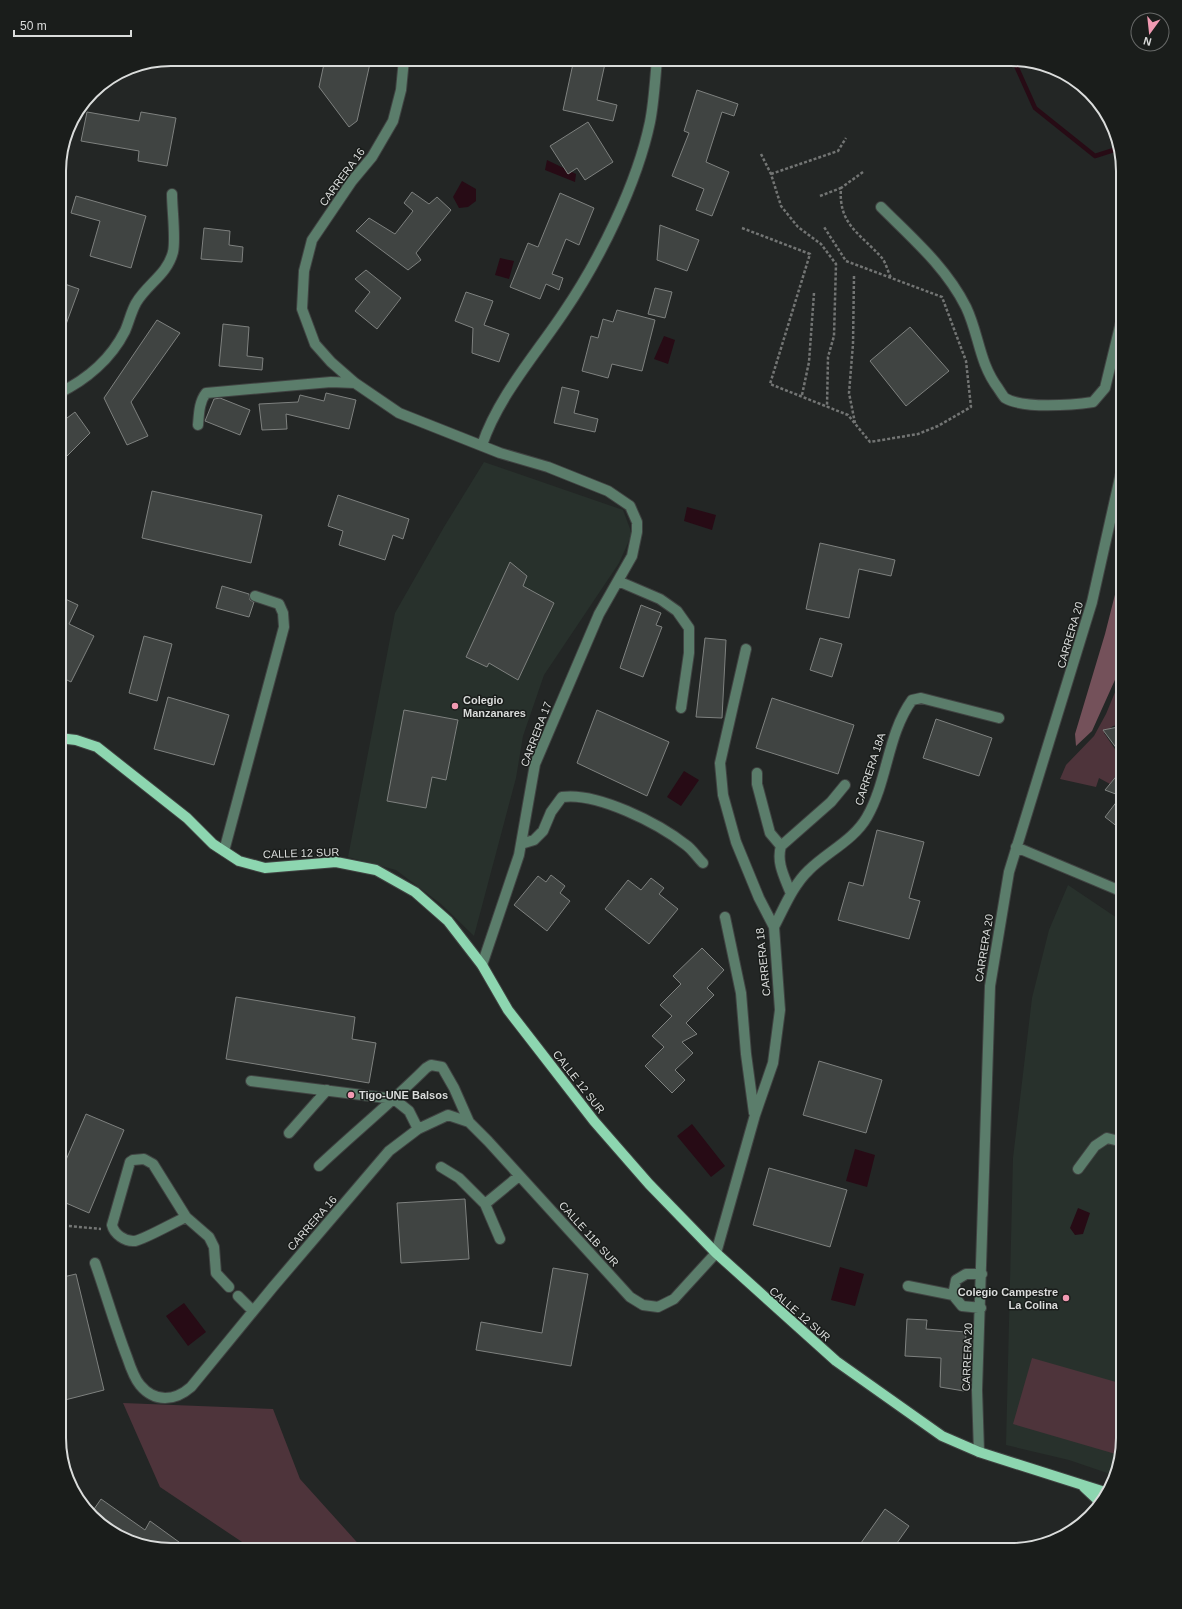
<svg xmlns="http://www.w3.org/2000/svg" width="1182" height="1609" font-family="Helvetica,sans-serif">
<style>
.built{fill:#28312c}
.green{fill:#4e343b}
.forest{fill:#74515a}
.water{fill:#270b15}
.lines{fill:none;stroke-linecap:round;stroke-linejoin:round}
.stream{stroke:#270b15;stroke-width:4.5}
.building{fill:#404442;stroke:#7e817f}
.minor-casing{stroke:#404342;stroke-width:12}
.major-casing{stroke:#404342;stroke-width:12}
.path{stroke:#737574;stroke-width:2.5;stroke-dasharray:3 2;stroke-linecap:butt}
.minor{stroke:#5b7d6b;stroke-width:10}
.major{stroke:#8dd6b0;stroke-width:10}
.poi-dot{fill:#f19ab2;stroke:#1a1d1b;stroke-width:1.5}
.labels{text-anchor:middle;stroke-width:3;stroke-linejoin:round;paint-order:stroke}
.street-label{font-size:11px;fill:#dadcdb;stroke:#1a1d1b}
.poi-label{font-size:11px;font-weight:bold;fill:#dadcdb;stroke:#1a1d1b;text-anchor:start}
.rim{fill:none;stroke:#dadcdb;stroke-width:2}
</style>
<rect width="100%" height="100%" fill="#232625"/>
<path class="built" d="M484 462 623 510 632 534 619 563 544 675 523 736 516 778 474 936 441 904 396 870 348 857 395 613 444 527Z
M1068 885 1123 922V1438L1113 1475 1069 1460 1006 1445 1013 1158 1032 998 1049 930Z"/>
<path class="green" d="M1123 673V724L1113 726 1104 733 1123 761V765L1110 784 1099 778 1096 787 1060 779 1066 765 1094 736 1106 714Z
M1032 1358 1123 1384V1438L1119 1455 1013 1424Z
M123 1403 273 1409 300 1479 364 1550H254L160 1487Z"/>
<path class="forest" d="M1123 563V662L1092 731 1076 746 1075 734 1105 634Z"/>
<path class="water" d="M547 160 576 174 575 182 545 170Z
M462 181 476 189V201L468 207 459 208 453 197Z
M500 258 514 261 509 279 495 275Z
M664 336 675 340 668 364 654 359Z
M687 507 716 515 712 530 684 521Z
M684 771 699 780 681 806 667 797Z
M692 1124 725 1166 711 1177 677 1136Z
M855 1149 875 1155 867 1187 846 1181Z
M1078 1208 1090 1213 1083 1234 1075 1235 1070 1228Z
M840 1267 864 1274 855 1306 831 1300Z
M184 1303 206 1332 188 1346 166 1316Z"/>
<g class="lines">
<path class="stream" d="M1013 59 1035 108 1095 156 1117 149"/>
</g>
<path class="building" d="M325 59H371L357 121 349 127 319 87Z
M574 59H606L597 100 617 105 613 121 563 110Z
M697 90 738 104 734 116 722 112 706 162 729 172 712 216 696 210 704 189 672 176 689 133 684 131Z
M87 112 139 121 141 112 176 118 167 166 138 161 139 151 81 141Z
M588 122 613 162 585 180 577 168 568 174 550 146Z
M412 192 429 204 437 197 451 210 416 253 421 260 408 270 356 231 369 218 395 234 413 211 404 203Z
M560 193 594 208 579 245 566 239 552 274 563 278 559 290 546 284 540 299 510 287 528 243 538 247Z
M76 196 146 216 131 268 90 256 100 221 71 213Z
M660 225 699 240 687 271 657 260Z
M204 228 230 231 229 245 243 247 242 262 201 259Z
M366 270 401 298 377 329 355 311 370 292 355 279Z
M59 282 79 289 61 338H59Z
M655 288 672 292 665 318 648 314Z
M466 292 493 301 484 325 509 334 499 362 472 353 473 328 455 321Z
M617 310 655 320 642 371 612 364 608 378 582 371 591 336 598 338 603 319 613 322Z
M157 320 180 333 131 402 148 436 127 445 104 398Z
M223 324 249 327 247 356 263 358 262 370 219 366Z
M910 327 949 371 906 406 870 361Z
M562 387 579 391 574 413 598 419 595 432 554 423Z
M326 393 356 400 349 429 286 414 287 429 262 430 259 404 298 402 300 395 324 401Z
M220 398 250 410 240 435 205 421 214 399Z
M75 412 90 433 59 464V424Z
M152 491 262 515 251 563 142 538Z
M338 495 409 519 403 539 393 535 385 560 339 545 343 531 328 526Z
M820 543 895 560 891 576 859 569 849 618 806 609Z
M510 562 527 576 523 586 554 603 518 680 489 663 487 667 466 657Z
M222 586 249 594 250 600 254 602 249 617 216 608Z
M59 596 78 605 69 624 94 636 71 682 59 676Z
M641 605 661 613 656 625 662 627 643 677 620 668Z
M144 636 172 644 157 701 129 693Z
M705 638 726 640 722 718 696 717Z
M820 638 842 644 832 677 810 670Z
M168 697 229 715 214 765 154 749Z
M772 698 854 725 838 774 756 748Z
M404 710 458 720 446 780 432 777 426 808 387 801Z
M597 710 669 742 647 796 577 763Z
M936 719 992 738 979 776 923 758Z
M1123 726V757L1103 730Z
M1123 768V831L1105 817 1121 796 1105 790Z
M877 830 924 842 909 898 920 901 909 939 838 920 849 882 863 886Z
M551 875 565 886 560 893 570 901 547 931 514 905 538 876 546 882Z
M651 878 664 888 659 894 678 909 649 944 605 909 628 880 641 890Z
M702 948 724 970 707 988 714 995 686 1023 697 1034 682 1042 693 1053 675 1070 685 1080 672 1093 645 1066 664 1047 652 1036 672 1016 660 1005 681 984 673 976Z
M236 997 355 1017 352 1039 376 1043 369 1083 226 1059Z
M819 1061 882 1080 866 1133 803 1115Z
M86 1114 124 1130 89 1213 59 1200V1176Z
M769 1168 847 1190 830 1247 753 1225Z
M465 1199 469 1259 401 1263 397 1203Z
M553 1268 588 1274 571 1366 476 1350 481 1322 542 1333Z
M76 1274 104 1390 65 1400 59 1377V1278Z
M907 1319 927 1320 926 1329 966 1332 964 1391 940 1387 941 1358 905 1356Z
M101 1499 145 1530 150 1521 190 1550H164L115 1535 92 1512Z
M885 1509 909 1526 892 1550H856Z"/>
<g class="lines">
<defs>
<path id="minor" d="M404 59 401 90 393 121 372 157 352 181 312 240 304 271 302 309 315 344 331 362 355 383 399 413 500 453 548 467 608 491 630 506 637 522V532L632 556 599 614 535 764 519 855 482 965
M881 207C912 238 946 267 966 307 979 334 979 363 998 388 1000 391 1003 396 1005 398 1023 409 1073 405 1093 402L1105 388 1123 314
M59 393C86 380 111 359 125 331 129 322 131 312 136 303 148 283 167 275 173 252 176 239 172 209 172 194
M198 425C199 414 199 402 206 393L331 382 355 383
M482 445C498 397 536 354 564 312 600 259 637 184 650 122 654 102 655 80 657 59
M618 581 660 599 677 611 689 628V653L681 708
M757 773V784L770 833 781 846
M521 844 534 840 543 831 551 812 562 797C597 792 658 823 686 845 692 849 697 857 703 863
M1016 847 1123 892
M224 851 284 627 283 613 279 604 255 596
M791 894C785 878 776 863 781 846L831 802 845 785
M725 917 741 993 746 1054 754 1113
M774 927C784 908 793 885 809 870 827 852 854 840 867 817 888 780 887 735 912 700L921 698 999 718
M251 1081 394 1099 409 1111 418 1129
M289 1133 327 1090
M319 1166C354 1133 392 1102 426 1068L431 1065 442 1067 454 1088 469 1122
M441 1167 459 1178 485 1204 500 1239
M1078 1169 1095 1146 1107 1138 1123 1142
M485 1204 519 1176
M186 1217C175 1222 145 1239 135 1241 125 1242 114 1234 112 1225L130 1162 133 1160 144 1159 153 1164 186 1217 209 1237 214 1247 216 1273 229 1287
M95 1263C106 1294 115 1326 127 1357 130 1366 134 1378 140 1385 155 1403 175 1401 191 1387L273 1287 389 1151 418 1129 448 1115 469 1122 488 1141 630 1297 643 1305 658 1307 674 1299 716 1253 755 1115 773 1063 780 1010 774 927 759 898 736 842 723 795 720 763 746 649
M908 1286 953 1295 962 1306 981 1308
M953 1295 956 1280 966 1274H982
M238 1296 253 1311
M979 1452 977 1390 990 986 1009 872 1092 602 1123 464"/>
<path id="major" d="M59 738 76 740 97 747 187 818 213 844 239 861 265 868 336 862 376 870 415 892 448 921 482 965 508 1010 594 1121 649 1184 716 1253 836 1361 942 1436 979 1452 1108 1493
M1084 1487 1100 1502"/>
</defs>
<use href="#minor" class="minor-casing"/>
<use href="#major" class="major-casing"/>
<path class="path" d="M761 154 771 174 781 206 798 227 821 244 836 264 834 336 828 357 827 407
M863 172 841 188C838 225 861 234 882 258 886 263 888 272 891 278
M771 174 838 151 846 138
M820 196 841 188
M742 228 810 254 770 384 848 415 870 442 918 434 938 426 971 407 966 361 942 297 846 261 824 227
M854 276 853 344 849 393 855 423
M802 395 809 362 814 293
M59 1225 101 1229"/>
<use href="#minor" class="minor"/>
<use href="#major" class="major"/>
</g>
<g class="poi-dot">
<circle cx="455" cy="706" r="4"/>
<circle cx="351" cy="1095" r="4"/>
<circle cx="1066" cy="1298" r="4"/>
</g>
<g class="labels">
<g class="street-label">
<text transform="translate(342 177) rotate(-54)" y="4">CARRERA 16</text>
<text transform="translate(1070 635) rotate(-74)" y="4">CARRERA 20</text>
<text transform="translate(536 734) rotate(-69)" y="4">CARRERA 17</text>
<text transform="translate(870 769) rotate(-72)" y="4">CARRERA 18A</text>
<text transform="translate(301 853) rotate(-2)" y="4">CALLE 12 SUR</text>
<text transform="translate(984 948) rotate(-81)" y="4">CARRERA 20</text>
<text transform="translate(763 962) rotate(-96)" y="4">CARRERA 18</text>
<text transform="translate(579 1082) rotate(52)" y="4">CALLE 12 SUR</text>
<text transform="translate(312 1223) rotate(-49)" y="4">CARRERA 16</text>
<text transform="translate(589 1234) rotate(48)" y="4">CALLE 11B SUR</text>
<text transform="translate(800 1314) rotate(41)" y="4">CALLE 12 SUR</text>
<text transform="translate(967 1357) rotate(-88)" y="4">CARRERA 20</text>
</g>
<g class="poi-label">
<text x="463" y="704">Colegio<tspan x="463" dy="13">Manzanares</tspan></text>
<text x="359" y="1099">Tigo-UNE Balsos</text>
<text x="1058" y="1296" text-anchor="end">Colegio Campestre<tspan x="1058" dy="13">La Colina</tspan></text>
</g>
</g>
<path d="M0 0H1182V1609H0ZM171 66H1011A105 105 0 0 1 1116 171V1438A105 105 0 0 1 1011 1543H171A105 105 0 0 1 66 1438V171A105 105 0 0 1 171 66Z" fill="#1a1d1b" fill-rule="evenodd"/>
<path class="rim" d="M171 66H1011A105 105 0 0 1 1116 171V1438A105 105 0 0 1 1011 1543H171A105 105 0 0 1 66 1438V171A105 105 0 0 1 171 66Z"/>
<g transform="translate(1150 32) rotate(195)"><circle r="19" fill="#1a1d1b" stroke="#676968"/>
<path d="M0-3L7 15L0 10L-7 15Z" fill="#f19ab2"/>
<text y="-6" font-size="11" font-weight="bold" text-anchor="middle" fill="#dadcdb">N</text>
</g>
<path d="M14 30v6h117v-6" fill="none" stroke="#dadcdb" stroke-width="2"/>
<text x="20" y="30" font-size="12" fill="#dadcdb" stroke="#1a1d1b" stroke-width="3" paint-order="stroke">50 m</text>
</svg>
